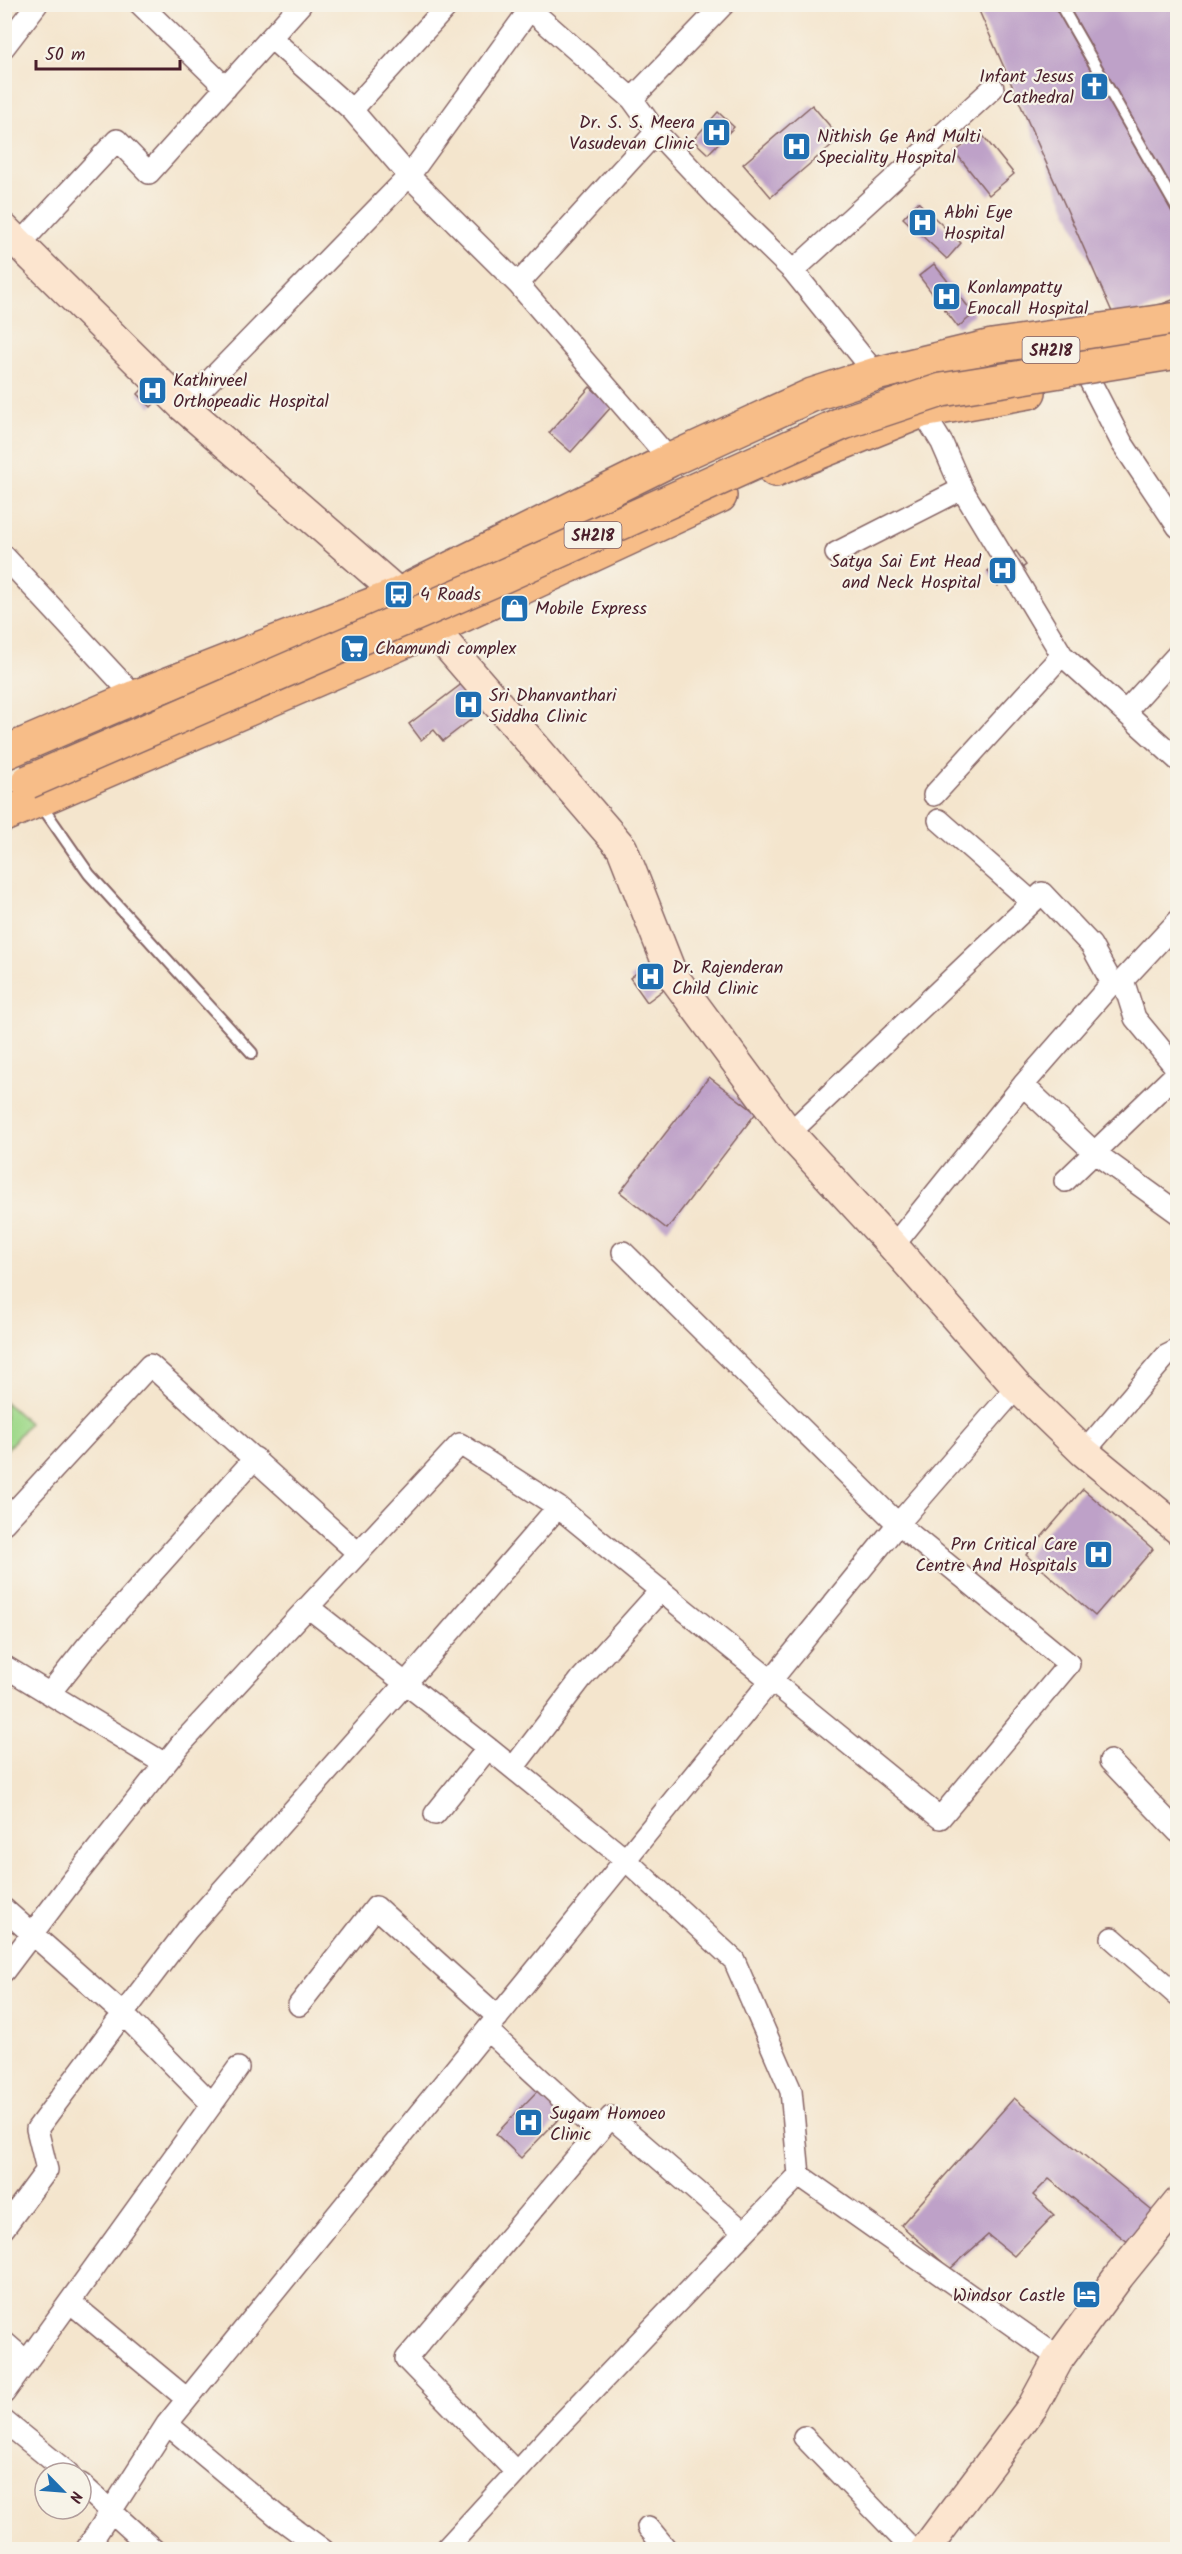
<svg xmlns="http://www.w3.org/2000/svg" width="1182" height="2554" font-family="Kalam,sans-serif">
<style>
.green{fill:#a0d98b;stroke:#757c5b;stroke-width:1.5}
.building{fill:#bea1c8}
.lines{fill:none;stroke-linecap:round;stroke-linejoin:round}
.lane-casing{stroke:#866464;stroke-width:14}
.street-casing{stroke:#866464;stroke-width:24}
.secondary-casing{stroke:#866464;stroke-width:33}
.primary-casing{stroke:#866464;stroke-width:36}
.lane{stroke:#fff;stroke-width:10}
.street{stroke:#fff;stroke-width:21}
.secondary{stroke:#fce5cf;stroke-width:30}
.primary{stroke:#f7bd88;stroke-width:33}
.primary-bridge-casing{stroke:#866464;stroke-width:36;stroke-linecap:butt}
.primary-bridge{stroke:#f7bd88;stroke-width:33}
.labels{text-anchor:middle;stroke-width:4.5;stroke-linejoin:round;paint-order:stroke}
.shield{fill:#f7f3e8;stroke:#7e5f64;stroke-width:1.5}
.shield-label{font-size:16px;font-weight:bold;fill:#4a1f2b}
.poi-label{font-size:18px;fill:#4a1f2b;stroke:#f7f3e8;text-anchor:start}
</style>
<rect width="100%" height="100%" fill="#f7f3e8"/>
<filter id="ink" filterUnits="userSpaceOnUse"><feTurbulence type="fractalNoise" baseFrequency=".0167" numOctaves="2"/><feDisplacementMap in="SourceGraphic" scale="12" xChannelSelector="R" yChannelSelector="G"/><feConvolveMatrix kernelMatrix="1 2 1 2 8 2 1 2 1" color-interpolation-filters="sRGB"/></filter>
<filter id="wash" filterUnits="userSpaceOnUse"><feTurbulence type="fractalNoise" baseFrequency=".008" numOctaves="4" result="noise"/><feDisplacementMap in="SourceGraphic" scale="24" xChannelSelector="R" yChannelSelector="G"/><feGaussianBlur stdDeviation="1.35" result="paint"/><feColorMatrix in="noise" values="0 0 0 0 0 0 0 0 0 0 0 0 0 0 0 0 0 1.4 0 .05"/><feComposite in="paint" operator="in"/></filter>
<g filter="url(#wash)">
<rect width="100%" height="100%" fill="#f4e5cd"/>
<path class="green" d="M5 1402 29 1423 5 1452Z"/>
<g id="blocks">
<path class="building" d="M976 4H1178V168L1173 172 1178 179V298L1116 321Z
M812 105 840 138 771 197 743 164Z
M718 112 734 127 708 154 693 140Z
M980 132 1014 174 989 195 955 152Z
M918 202 961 243 947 259 903 218Z
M934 264 974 314 958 327 919 276Z
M152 379 165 392 151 407 138 394Z
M590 387 612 406 571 452 549 433Z
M1016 551 1026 565 998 586 988 571Z
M467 680 494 702 443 741 434 730 421 740 409 724Z
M654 960 671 984 647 1002 630 978Z
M709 1077 756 1113 667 1229 620 1192Z
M1083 1489 1153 1549 1095 1616 1026 1555Z
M543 2085 568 2109 521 2158 496 2134Z
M1014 2098 1156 2214 1129 2243 1049 2179 1033 2195 1054 2215 1014 2256 988 2235 950 2269 901 2225Z"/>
</g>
</g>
<g filter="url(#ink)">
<use href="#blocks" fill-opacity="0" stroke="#866464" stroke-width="1.5"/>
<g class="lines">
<defs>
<path id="lane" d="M1060 4 1178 210
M41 805 89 874 252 1053"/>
<path id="street" d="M140 4 226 88
M524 4 632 99 656 132 720 200 793 271 876 374
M271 38 352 110 409 176 518 284 670 460
M4 47 37 4
M632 99 724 4
M352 110 449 4
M20 244 117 140 149 173 301 4
M793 271 993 88
M518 284 656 132
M1090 381 1122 443 1178 527
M184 407 409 176 530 9
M922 411 942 443 962 489 1062 655 1178 760
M836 553 962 489
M4 556 135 697
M1125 712 1178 654
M934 795 1062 655
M939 820 1032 902
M1123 980 1135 1018 1178 1070
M1023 1085 1095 1153 1178 1213
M788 1132 798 1125 1042 893 1091 945 1112 983
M1065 1181 1178 1072
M893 1246 1023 1085 1112 983 1123 980 1178 921
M1084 1452 1166 1356 1178 1350
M4 1523 150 1365 358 1553
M308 1607 460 1444 558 1507 940 1818 1069 1664 898 1524 623 1252
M4 1666 165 1764
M49 1694 87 1646 255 1458
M1110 1761 1178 1832
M513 1768 581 1679 661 1590
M435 1814 488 1748
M4 1909 123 2014 37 2129 47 2170 4 2228
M1112 1938 1178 1996
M4 1971 72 1881 181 1744 308 1607 488 1748 626 1860 734 1960 791 2091 799 2175 1059 2358
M299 2005 376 1907 498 2017
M487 2030 598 2132
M212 2104 123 2014 187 1930 405 1684 558 1507
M70 2302 187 2399
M4 2342 27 2362
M4 2393 238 2068
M4 2421 68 2473
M804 2437 913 2550
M516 2472 406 2359 611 2117 744 2232
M81 2484 154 2550
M648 2527 667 2550
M86 2550 167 2424
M323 2550 277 2516 167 2424 898 1524 1017 1387
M445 2550 557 2428 799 2175"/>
<path id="secondary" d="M4 229 184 407 399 594 433 629 622 848 672 975 788 1132 893 1246 1017 1387 1084 1452 1178 1529
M925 2550 1033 2406 1059 2358 1119 2276 1178 2203"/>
<path id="primary" d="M775 470 922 411 1029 392
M4 753 135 697 399 594 670 460 812 395 876 374 992 346 1178 319
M4 815 433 629 720 496"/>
</defs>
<use href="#lane" class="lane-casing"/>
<use href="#street" class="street-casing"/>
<use href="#secondary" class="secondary-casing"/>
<use href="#primary" class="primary-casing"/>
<use href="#lane" class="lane"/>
<use href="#street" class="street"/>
<use href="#secondary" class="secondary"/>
<use href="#primary" class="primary"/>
<defs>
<path id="primary-bridge" d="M28 782 501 577 843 423 942 390 1178 352"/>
</defs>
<use href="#primary-bridge" class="primary-bridge-casing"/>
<use href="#primary-bridge" class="primary-bridge"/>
</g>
</g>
<defs>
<symbol id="church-square" viewBox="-11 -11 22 22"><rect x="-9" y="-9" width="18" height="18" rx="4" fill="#1f6fb2" stroke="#f7f3e8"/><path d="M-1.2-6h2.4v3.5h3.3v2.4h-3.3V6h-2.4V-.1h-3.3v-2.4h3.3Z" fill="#fff"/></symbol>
<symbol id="hospital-square" viewBox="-11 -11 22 22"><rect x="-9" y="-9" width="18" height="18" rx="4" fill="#1f6fb2" stroke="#f7f3e8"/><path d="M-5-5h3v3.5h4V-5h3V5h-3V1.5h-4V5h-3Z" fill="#fff"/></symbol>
<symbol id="bus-square" viewBox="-11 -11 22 22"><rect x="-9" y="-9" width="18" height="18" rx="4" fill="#1f6fb2" stroke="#f7f3e8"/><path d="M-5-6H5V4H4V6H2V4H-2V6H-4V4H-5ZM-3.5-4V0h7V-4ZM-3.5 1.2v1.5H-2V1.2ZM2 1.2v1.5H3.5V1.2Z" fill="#fff"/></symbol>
<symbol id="shop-square" viewBox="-11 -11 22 22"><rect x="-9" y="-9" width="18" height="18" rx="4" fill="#1f6fb2" stroke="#f7f3e8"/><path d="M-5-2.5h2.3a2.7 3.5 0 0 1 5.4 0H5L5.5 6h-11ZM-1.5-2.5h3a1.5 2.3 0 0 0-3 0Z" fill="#fff"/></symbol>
<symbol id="supermarket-square" viewBox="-11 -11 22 22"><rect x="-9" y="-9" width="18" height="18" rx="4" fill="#1f6fb2" stroke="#f7f3e8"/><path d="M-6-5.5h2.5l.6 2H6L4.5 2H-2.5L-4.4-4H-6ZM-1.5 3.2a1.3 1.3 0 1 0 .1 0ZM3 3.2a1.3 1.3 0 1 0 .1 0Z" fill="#fff"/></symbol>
<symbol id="hotel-square" viewBox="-11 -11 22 22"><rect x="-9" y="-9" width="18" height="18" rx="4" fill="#1f6fb2" stroke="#f7f3e8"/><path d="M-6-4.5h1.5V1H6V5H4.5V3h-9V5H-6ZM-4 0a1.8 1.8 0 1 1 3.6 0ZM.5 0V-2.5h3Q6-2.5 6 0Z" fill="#fff"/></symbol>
</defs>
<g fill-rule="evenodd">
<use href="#church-square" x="1078" y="70" width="33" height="33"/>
<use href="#hospital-square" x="700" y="116" width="33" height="33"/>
<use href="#hospital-square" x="780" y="130" width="33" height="33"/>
<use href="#hospital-square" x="906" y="206" width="33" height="33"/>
<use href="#hospital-square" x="930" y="280" width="33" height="33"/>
<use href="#hospital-square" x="136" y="374" width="33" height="33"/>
<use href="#hospital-square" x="986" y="554" width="33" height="33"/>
<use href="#bus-square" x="382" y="578" width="33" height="33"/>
<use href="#shop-square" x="498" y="592" width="33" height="33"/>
<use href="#supermarket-square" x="338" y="632" width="33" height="33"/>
<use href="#hospital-square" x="452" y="688" width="33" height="33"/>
<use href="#hospital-square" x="634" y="960" width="33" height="33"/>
<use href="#hospital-square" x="1082" y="1538" width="33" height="33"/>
<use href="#hospital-square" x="512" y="2106" width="33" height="33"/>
<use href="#hotel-square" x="1070" y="2278" width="33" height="33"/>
</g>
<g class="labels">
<g class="shield">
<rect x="1022.5" y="337" width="57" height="26" rx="4.5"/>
<rect x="564.5" y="522" width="57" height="26" rx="4.5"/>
</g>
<g class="shield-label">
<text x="1051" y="356">SH218</text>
<text x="593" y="541">SH218</text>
</g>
<g class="poi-label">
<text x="1074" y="82" text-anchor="end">Infant Jesus<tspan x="1074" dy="21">Cathedral</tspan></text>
<text x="695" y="128" text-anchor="end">Dr. S. S. Meera<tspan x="695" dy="21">Vasudevan Clinic</tspan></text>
<text x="817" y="142">Nithish Ge And Multi<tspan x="817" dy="21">Speciality Hospital</tspan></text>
<text x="944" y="218">Abhi Eye<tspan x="944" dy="21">Hospital</tspan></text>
<text x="967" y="293">Konlampatty<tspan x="967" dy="21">Enocall Hospital</tspan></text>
<text x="173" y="386">Kathirveel<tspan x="173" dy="21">Orthopeadic Hospital</tspan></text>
<text x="981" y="567" text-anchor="end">Satya Sai Ent Head<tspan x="981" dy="21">and Neck Hospital</tspan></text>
<text x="420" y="600">4 Roads</text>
<text x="535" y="614">Mobile Express</text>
<text x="375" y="654">Chamundi complex</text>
<text x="489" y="701">Sri Dhanvanthari<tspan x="489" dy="21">Siddha Clinic</tspan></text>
<text x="672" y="973">Dr. Rajenderan<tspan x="672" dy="21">Child Clinic</tspan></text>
<text x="1077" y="1550" text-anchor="end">Prn Critical Care<tspan x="1077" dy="21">Centre And Hospitals</tspan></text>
<text x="550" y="2119">Sugam Homoeo<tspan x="550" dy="21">Clinic</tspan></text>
<text x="1065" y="2301" text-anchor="end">Windsor Castle</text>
</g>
</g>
<rect width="1182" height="2554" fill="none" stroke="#f7f3e8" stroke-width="24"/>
<g transform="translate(63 2491) rotate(115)"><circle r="28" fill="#f7f3e8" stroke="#b29e9c" stroke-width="1.5"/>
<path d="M0-4.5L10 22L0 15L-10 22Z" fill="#1f6fb2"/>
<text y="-9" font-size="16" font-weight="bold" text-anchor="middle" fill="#4a1f2b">N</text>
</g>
<path d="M36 60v9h144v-9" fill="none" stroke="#4a1f2b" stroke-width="3"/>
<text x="45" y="60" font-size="18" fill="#4a1f2b" stroke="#f7f3e8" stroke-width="4.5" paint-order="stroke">50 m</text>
</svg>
